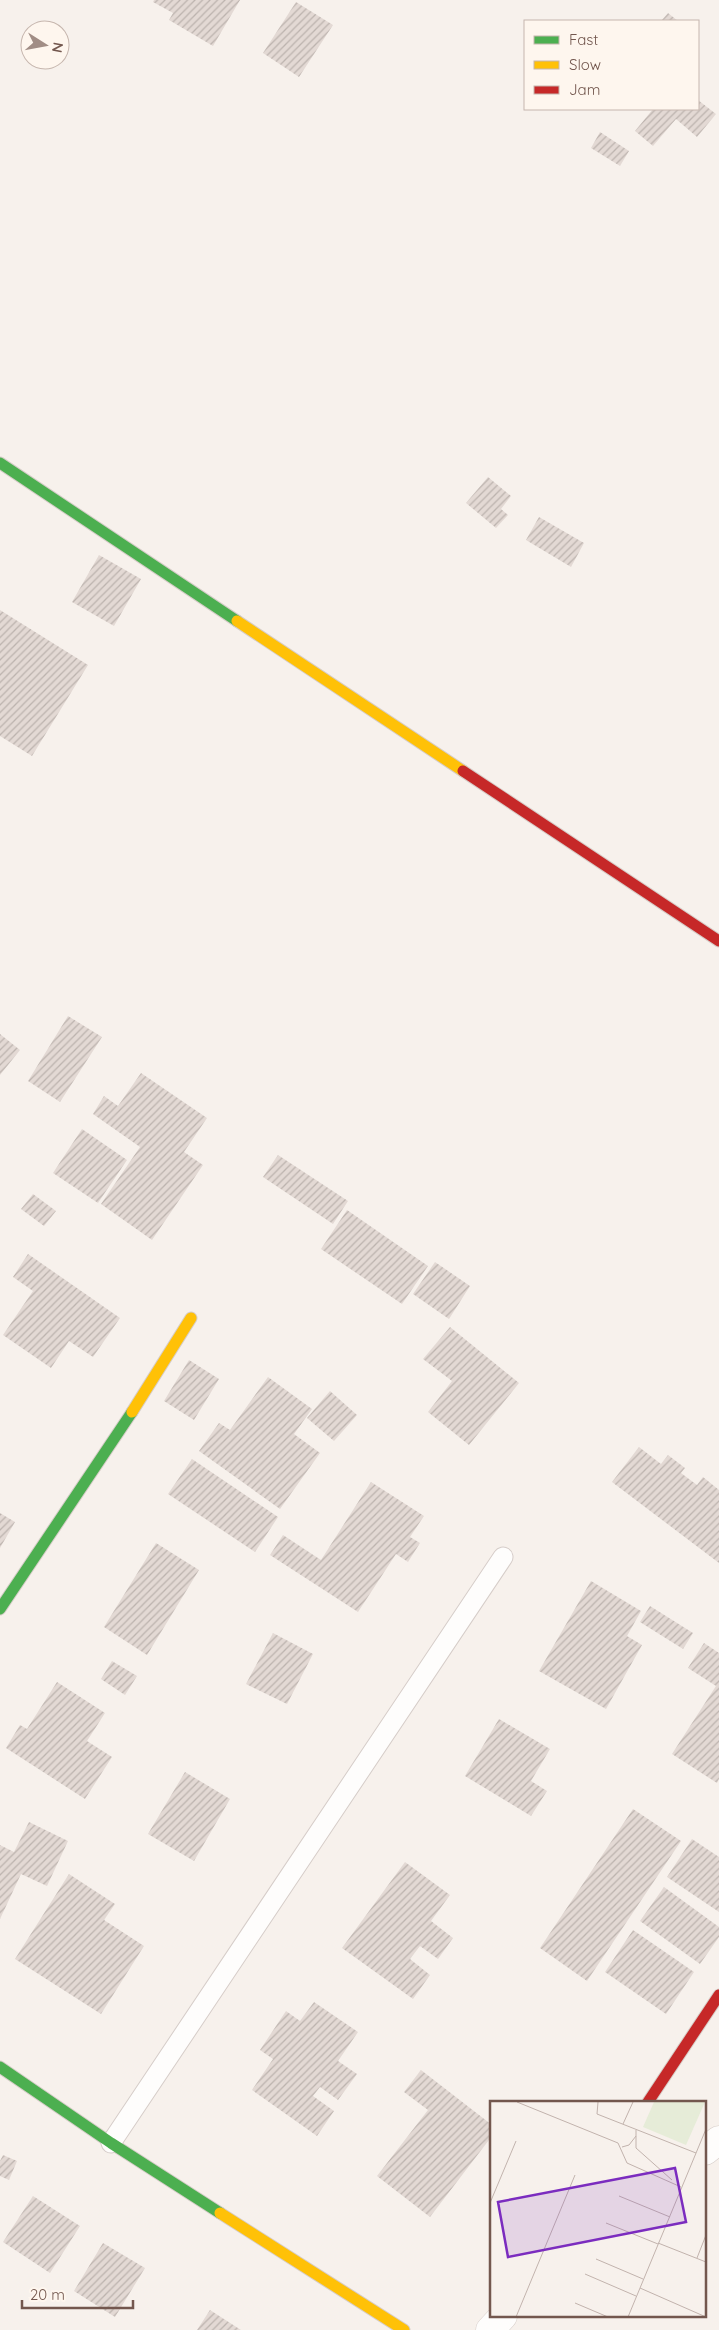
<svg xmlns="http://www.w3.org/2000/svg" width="719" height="2330" font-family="Quicksand,sans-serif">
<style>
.building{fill:url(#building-hatch)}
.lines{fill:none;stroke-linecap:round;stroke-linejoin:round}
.lane-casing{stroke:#d6cdc9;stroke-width:21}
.street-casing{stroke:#d6cdc9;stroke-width:29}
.fast-casing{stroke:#d6cdc8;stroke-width:13}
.slow-casing{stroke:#d6cdc8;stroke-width:13}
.jam-casing{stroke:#d6cdc8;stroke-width:13}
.lane{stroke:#fefdfc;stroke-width:19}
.street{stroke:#fefdfc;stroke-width:28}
.fast{stroke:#4caf50;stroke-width:11}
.slow{stroke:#ffc107;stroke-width:11}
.jam{stroke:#c62828;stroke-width:11}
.inset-road{fill:none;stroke:#c2b3ad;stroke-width:1}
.view{fill:#7b2cbf;fill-opacity:0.15;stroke:#7b2cbf;stroke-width:2.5}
.inset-edge{fill:none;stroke:#73574e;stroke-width:2.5}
</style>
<defs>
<pattern id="building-hatch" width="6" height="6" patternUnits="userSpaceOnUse" patternTransform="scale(1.25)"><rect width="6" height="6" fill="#e3d9d4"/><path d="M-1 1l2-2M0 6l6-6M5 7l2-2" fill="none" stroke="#bcb3ae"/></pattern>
</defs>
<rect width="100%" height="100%" fill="#f7f1ec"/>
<path class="building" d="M154 0H240L213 46 169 20 173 13 153 2Z
M296 2 333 25 299 77 263 53Z
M668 13 678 21H661Z
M698 100 716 114 697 137 676 119 653 146 635 131 653 109H698Z
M600 132 629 151 620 166 591 148Z
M488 477 511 496 501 509 508 515 496 528 466 503Z
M539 517 584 543 571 567 526 540Z
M99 555 141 579 114 626 72 602Z
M0 610 88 665 32 756 0 736Z
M68 1016 102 1037 60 1102 28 1081Z
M0 1034 20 1050 0 1075Z
M141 1073 207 1118 184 1152 203 1165 152 1240 101 1204 140 1147 93 1114 104 1096 118 1106Z
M82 1129 127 1160 98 1203 53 1173Z
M278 1155 348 1201 333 1224 263 1177Z
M33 1194 56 1211 44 1226 21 1209Z
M347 1210 428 1266 402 1304 321 1249Z
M28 1254 120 1318 93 1357 69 1341 51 1368 3 1335 33 1291 13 1277Z
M435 1262 470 1286 449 1319 413 1294Z
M450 1327 519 1383 469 1445 428 1412 452 1381 423 1359Z
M189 1360 219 1379 194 1420 164 1401Z
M268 1377 312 1409 294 1434 320 1453 280 1509 199 1451 219 1423 230 1430Z
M330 1391 357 1415 334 1441 307 1418Z
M639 1447 661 1464 668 1455 685 1468 681 1473 697 1485 703 1477 719 1490V1563L612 1482Z
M192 1459 278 1517 255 1552 168 1494Z
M371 1482 424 1516 410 1537 420 1543 408 1562 396 1554 358 1612 270 1555 283 1535 321 1560Z
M0 1513 15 1522 0 1548Z
M156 1543 199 1570 147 1655 104 1627Z
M591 1581 641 1611 627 1636 642 1645 606 1709 539 1671Z
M650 1606 693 1633 683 1649 640 1622Z
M273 1633 313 1654 287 1704 246 1684Z
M704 1643 719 1653V1779L717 1783 672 1754 716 1686 688 1668Z
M112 1661 137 1676 125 1695 101 1679Z
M57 1682 105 1713 87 1741 112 1757 85 1799 6 1748 20 1725 27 1729Z
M499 1719 550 1749 531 1781 547 1791 531 1816 465 1776Z
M185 1772 230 1799 194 1861 148 1834Z
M633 1809 681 1841 587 1981 540 1948Z
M29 1822 68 1841 47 1886 21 1874 0 1919V1845L14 1852Z
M692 1839 719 1857V1912L667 1877Z
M405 1862 450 1895 431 1921 453 1938 438 1959 420 1946 410 1959 430 1975 413 1999 342 1948Z
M69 1874 115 1904 104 1920 144 1946 101 2014 15 1959Z
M664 1887 719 1927V1937L700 1964 640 1921Z
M633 1930 694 1972 666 2014 605 1972Z
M314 2002 358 2032 338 2061 357 2074 338 2100 320 2087 313 2096 334 2111 317 2136 252 2090 273 2059 260 2050 286 2011 300 2021Z
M421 2070 492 2125V2136L430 2217 377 2176 428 2110 404 2092Z
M3 2155 17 2161 9 2180 0 2176V2161Z
M33 2196 80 2226 50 2273 3 2242Z
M103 2243 145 2268 115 2317 74 2291Z
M210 2310 241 2330H197Z"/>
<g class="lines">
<defs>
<path id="lane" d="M111 2143 503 1557"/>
<path id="street" d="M705 2151 719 2140
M490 2330 503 2316"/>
<path id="fast" d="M0 463 237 621
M0 1609 132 1412
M0 2067 111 2143 220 2213"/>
<path id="slow" d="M237 621 463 771
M132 1412 191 1318
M220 2213 404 2330"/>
<path id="jam" d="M463 771 719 941
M648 2102 719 1995"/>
</defs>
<use href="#lane" class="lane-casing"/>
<use href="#street" class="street-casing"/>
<use href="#fast" class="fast-casing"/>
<use href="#slow" class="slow-casing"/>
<use href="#jam" class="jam-casing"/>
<use href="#lane" class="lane"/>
<use href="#street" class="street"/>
<use href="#fast" class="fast"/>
<use href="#slow" class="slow"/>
<use href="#jam" class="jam"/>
</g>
<g transform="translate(490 2101)">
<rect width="216" height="216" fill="#f7f1ec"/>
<path d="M164 1H215L196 44 153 26Z" fill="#e6ecd8"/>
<path class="inset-road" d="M27 1 128 42 137 62 191 86M108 1 107 13 206 52M133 23 143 1M146 29V47L182 79M132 46 139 44 146 35M129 95 180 116M0 102 26 40M116 122 168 143M168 142 216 161M207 157 216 134M106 158 153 178M95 173 146 195M150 187 216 216M85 202 118 216M26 216 85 74M138 216 216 28"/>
<path class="view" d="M185 67 196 121 18 156 8 101Z"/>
<rect width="216" height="216" class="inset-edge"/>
</g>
<rect x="524" y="20" width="175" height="90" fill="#fef6ee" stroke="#c6b6ae"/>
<rect x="534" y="36" width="25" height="8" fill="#4caf50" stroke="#c6b6ae"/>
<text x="569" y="45" font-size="15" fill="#73574e">Fast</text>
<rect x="534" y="61" width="25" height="8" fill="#ffc107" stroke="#c6b6ae"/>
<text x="569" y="70" font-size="15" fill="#73574e">Slow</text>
<rect x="534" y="86" width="25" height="8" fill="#c62828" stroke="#c6b6ae"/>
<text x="569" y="95" font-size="15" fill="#73574e">Jam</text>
<g transform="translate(45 45) rotate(101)"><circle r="24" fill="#fef6ee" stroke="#c6b6ae"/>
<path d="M0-4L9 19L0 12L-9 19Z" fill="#a18d85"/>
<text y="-8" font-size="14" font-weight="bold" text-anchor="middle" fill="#73574e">N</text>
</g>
<path d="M22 2300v8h111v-8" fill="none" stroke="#73574e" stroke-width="2.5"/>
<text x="30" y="2300" font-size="15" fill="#73574e" stroke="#fef6ee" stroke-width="4" paint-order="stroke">20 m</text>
</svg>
